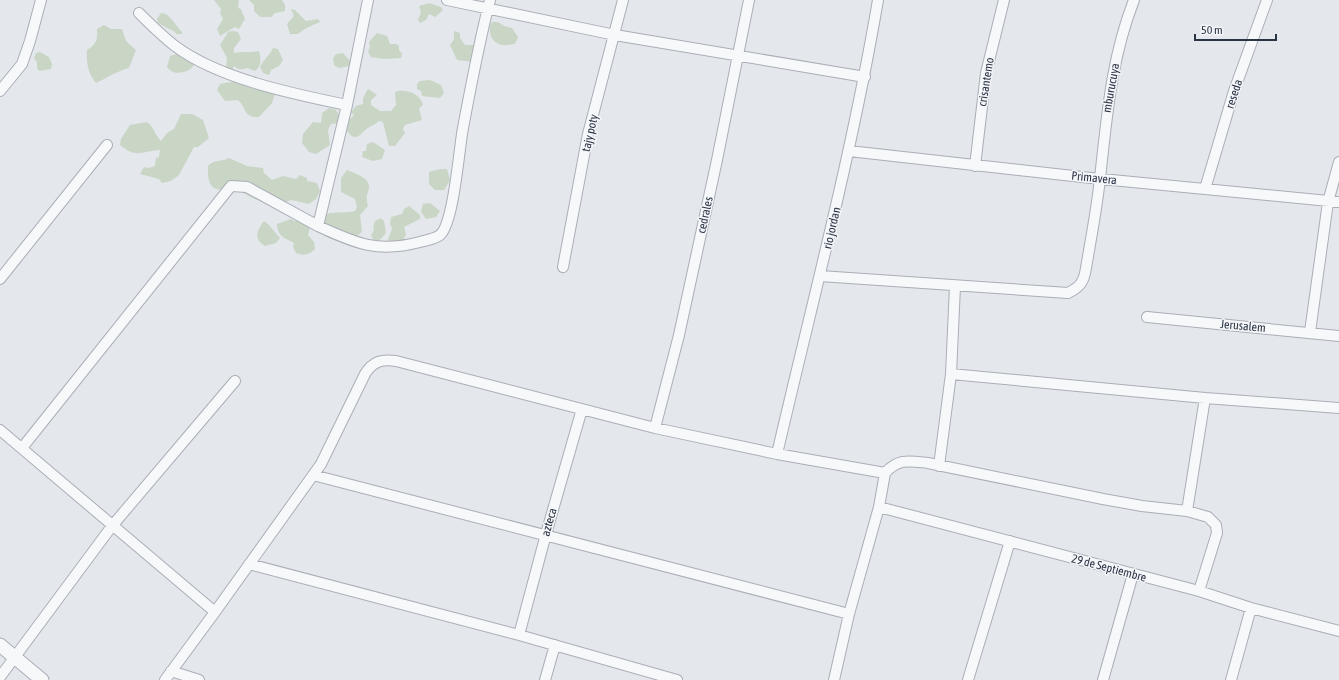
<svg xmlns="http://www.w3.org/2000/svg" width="1339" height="680" font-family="'Asap Condensed',sans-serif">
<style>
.green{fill:#c9d6c5}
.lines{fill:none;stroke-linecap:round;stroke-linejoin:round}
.minor-casing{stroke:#a9aeb7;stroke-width:12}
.tertiary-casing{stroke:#a9aeb7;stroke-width:15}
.minor{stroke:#f7f8fa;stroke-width:10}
.tertiary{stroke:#f7f8fa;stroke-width:13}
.labels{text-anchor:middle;stroke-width:3;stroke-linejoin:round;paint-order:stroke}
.street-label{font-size:12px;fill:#2b3445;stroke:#f4f6f9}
</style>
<rect width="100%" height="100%" fill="#e4e7ec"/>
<path class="green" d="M214 0H239L238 8 241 9 245 19 239 29 235 27 220 36 217 29 223 19 220 13 221 9Z
M249 0H282L285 5V11L275 13 271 17H260L254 11V5Z
M429 3 441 7 443 10 435 17 429 14 426 20 420 23 418 20 421 12 419 6Z
M291 9 295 10 306 21 318 19 320 22C313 25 305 28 298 34H290L287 24 294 16Z
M161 13C170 13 175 25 182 32V34H176L175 32 158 23 157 19Z
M492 22H498L504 26 512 28 518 37 515 44C511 44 506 46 502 45 491 43 487 31 492 22Z
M104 25 111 29H122L126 41 136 50 129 68C117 71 107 78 96 83 88 74 86 61 87 50 96 45 98 39 97 29Z
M232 31 238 32 241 39 234 48V53C243 51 249 53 259 51 261 58 262 66 255 71L247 68C242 70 238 70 234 66L232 70 226 69 227 58 220 45 228 32Z
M454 31 460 33V38L465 45H476L474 62 457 60 450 45 454 39Z
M377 33 387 36 390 44H396L399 46V50L402 54 401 58 385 59 371 57 368 52 370 46 369 42Z
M273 48 278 49 283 60 279 66 271 70 269 75 263 73 260 67C263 60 270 55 273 48Z
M40 52 49 57 52 64 51 69 39 71 37 68V62L34 58 36 53Z
M343 53 351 62 350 66 339 68 334 65 333 58 336 54Z
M177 54 187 57 195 63C191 73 173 77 167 67L170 56Z
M430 80 441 85 444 93 440 98 422 96 421 91 417 89V84L420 81Z
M236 81 269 89 275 94 272 103 259 117C243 118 247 108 238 100L225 101 217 90 220 84Z
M368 89 377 95 371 100V105L380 111H391L396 105 395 92C405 88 420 93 423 105L419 108 422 120 405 125 403 129 405 133 395 146H389L383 122 379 121C375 125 372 125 368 128 360 133 357 144 347 131L349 120 354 115 351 112 356 106 363 104V98Z
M329 108 336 110 340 117 339 123 331 124 328 130 330 145 316 154 309 152 302 143 303 134 313 122 321 123 322 113Z
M181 114H192L203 120 209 138 198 147H194L179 175 171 181 162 183 159 179 140 174 144 167 149 168 155 166 156 158 159 157 160 150C142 151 137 159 120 145L121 139 130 125 147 122C154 127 155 135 161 141L167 133 174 129Z
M373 142 385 150 382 159 373 161 362 157 363 151H366L367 144Z
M229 158 247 166 263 168 264 173 272 180 283 176 296 179 300 175 307 178V181L317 183 320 191 316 199 309 204 291 200 276 206 252 198 235 188C213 193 207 188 208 166 214 159 222 162 229 158Z
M440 169H447L450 180 444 190H435L429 184V172Z
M347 170C354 173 370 178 369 187 368 196 365 194 368 206L360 215 362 232C348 244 339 244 323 235 320 204 334 216 355 211L357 207 355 199 341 192V178Z
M430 203 440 211 436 217 426 219 421 212 423 204Z
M409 206 420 215V219L404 227 406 235 401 244H390L388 239 392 229 390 223 391 217 402 214 404 209Z
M381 218 384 221 386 233 378 242 374 241 371 235 374 230 373 228 375 221Z
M291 219 294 221H299L310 227 308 235 314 242 315 249C309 255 304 256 296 253L293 247 294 243C286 238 277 237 277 224Z
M264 221 268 224 280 238 276 243 265 246C253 239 257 230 264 221Z"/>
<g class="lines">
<defs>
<path id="minor" d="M368 0 347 105 318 226C357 244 378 253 420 242 427 240 435 239 440 235 454 223 459 148 463 128 471 86 479 42 490 0
M447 0 615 35 865 77
M139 13C151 25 162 36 175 46 219 79 294 94 347 105
M0 91 22 64 30 41 41 0
M849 151 1091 178 1339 202
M975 166 986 73 1004 0
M1205 189 1234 91 1267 0
M563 267 588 134 623 0
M820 276 1068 293C1080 287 1084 282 1086 268 1091 238 1097 208 1100 178 1107 116 1111 59 1134 0
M0 279 107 145
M1147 317 1339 336
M1310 332 1328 202 1339 162
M951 374 1205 398 1339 408
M655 428 679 335 717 160 749 0
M0 430 215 612
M22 448 231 186 247 187 318 226
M777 454C812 303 852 153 878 0
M939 466 951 374 955 286
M885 473C899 458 909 461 928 463L1103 499 1142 506 1187 511 1208 517 1216 525 1217 533 1199 591
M313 475 849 614
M879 507 1199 591 1251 608 1339 631
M1187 511 1205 398
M249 564 519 635 677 680
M519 635 546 534 582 409
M171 671 199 680
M0 677 112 526 235 381
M165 680 215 612 321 464 365 374C373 361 382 359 396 361L655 428 777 454 885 473 879 507 849 614 834 680
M545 680 555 645
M968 680 1010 541
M1103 680 1133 574
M1231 680 1251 608"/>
<path id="tertiary" d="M0 645 42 680"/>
</defs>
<use href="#minor" class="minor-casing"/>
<use href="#tertiary" class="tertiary-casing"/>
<use href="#minor" class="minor"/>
<use href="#tertiary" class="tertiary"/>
</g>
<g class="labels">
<g class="street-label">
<text transform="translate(986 82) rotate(-81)" y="4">crisantemo</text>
<text transform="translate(1111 88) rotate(-80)" y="4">mburucuya</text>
<text transform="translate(1234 94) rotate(-72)" y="4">reseda</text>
<text transform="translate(590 133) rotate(-77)" y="4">tajy poty</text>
<text transform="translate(1094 178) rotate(6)" y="4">Primavera</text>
<text transform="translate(705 215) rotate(-78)" y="4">cedrales</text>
<text transform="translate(832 228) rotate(-77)" y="4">rio jordan</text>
<text transform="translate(1243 326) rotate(5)" y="4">Jerusalem</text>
<text transform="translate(549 522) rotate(-74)" y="4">azteca</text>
<text transform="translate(1109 568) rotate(15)" y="4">29 de Septiembre</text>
</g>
</g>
<path d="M1195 34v6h81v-6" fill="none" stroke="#2b3445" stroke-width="2"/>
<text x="1201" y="34" font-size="12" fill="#2b3445" stroke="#f4f6f9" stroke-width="3" paint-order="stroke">50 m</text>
</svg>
